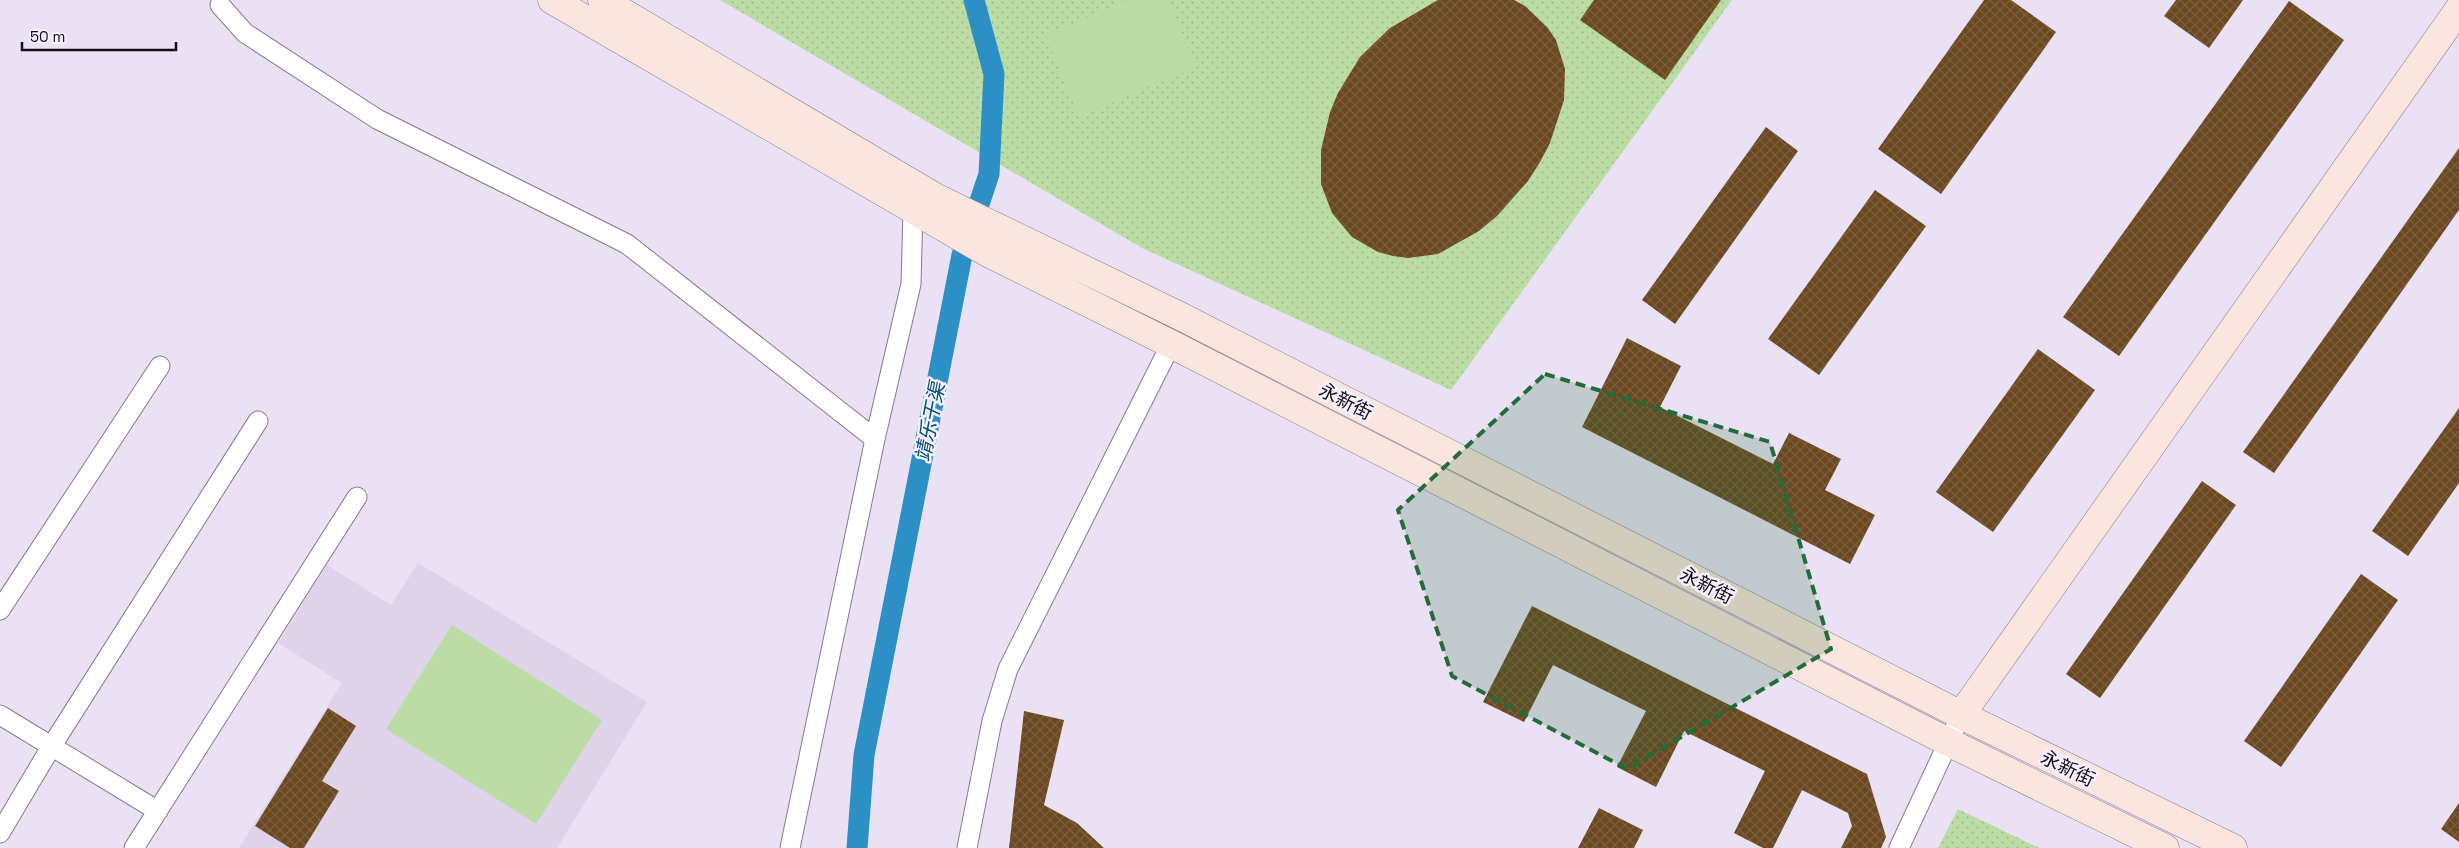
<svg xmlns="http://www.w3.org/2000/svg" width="2459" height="848" font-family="'Space Grotesk','Noto Sans SC',sans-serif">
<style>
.built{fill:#dfd3ec}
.park{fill:url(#park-dots)}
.pitch{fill:#bbdca5}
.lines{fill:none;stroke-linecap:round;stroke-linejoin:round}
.canal{stroke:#2c90c7;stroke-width:21}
.building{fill:url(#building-cross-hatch)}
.street-casing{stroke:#847c8d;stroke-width:21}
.secondary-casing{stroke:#847c8d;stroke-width:29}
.street{stroke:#fff;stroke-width:19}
.secondary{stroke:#fce5df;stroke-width:28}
.marked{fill:#226c39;fill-opacity:0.2;stroke:#226c39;stroke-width:4;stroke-dasharray:10 6;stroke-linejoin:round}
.labels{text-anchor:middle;stroke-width:5;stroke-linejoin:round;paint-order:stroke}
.street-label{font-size:19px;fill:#110e14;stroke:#f6effe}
.water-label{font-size:20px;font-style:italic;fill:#004f74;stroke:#f6effe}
</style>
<defs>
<pattern id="park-dots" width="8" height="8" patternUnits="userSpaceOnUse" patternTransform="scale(1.25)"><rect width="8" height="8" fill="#bbdca5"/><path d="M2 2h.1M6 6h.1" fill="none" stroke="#a0bc8d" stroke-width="1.8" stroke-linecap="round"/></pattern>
<pattern id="building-cross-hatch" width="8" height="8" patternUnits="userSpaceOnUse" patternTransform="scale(1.25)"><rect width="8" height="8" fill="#6b4820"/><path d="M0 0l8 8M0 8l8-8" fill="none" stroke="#7a5e3e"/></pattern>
</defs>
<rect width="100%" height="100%" fill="#eae1f4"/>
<path class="built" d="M418 563 647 702 557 848H239L342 683 278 643 327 565 391 605Z"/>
<path class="park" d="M720 0H1732L1451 390 1142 248Z
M1958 809 2039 848H1938Z"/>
<path class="pitch" d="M1128 0H1168L1196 67 1079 116 1046 35Z
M452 625 602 720 536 824 386 729Z"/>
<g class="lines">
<path class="canal" d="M857 848 864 755 962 255 989 174 994 74 974 0"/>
</g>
<path class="building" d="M1438 0H1514L1525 6 1547 27 1556 40 1565 69 1564 100 1550 143 1540 162 1528 181 1497 216 1479 231 1438 254 1408 258 1393 256 1378 252 1352 237 1332 213 1321 184V150L1330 112 1338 93 1360 57 1390 28Z
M1594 0H1721L1665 80 1580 20Z
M1984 0H2011L2056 32 1941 194 1878 149Z
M2176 0H2243L2209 48 2164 16Z
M2289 1 2344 40 2119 356 2063 317Z
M1766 127 1798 151 1675 324 1642 300Z
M2459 148V210L2274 473 2243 452Z
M1875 190 1926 226 1819 375 1768 339Z
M1627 338 1681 366 1660 407 1773 464 1789 433 1841 459 1825 490 1875 515 1850 564 1582 427Z
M2038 349 2095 390 1993 532 1936 492Z
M2459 408V483L2408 556 2372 531Z
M2202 481 2236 505 2100 698 2066 674Z
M2361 574 2398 600 2281 767 2244 741Z
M1532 606 1867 774 1886 837 1881 848H1841L1852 826 1848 813 1802 790 1773 848H1763L1734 833 1765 771 1684 731 1656 787 1617 767 1646 711 1553 665 1524 722 1483 702Z
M328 708 356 726 322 781 339 791 304 848H290L255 826Z
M1024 711 1064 720 1044 805 1077 823 1104 848H1009Z
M2459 803V842L2441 829Z
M1599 808 1643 830 1634 848H1578Z"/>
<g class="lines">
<defs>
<path id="street" d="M220 5 245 33 377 119 627 244 875 439
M0 610 160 366
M0 715 158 811
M0 833 51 747 258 421
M134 848 357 497
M790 848 875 439 911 284 913 210
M967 848 992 721 1008 669 1171 344
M1899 848 1961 715"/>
<path id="secondary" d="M552 0 988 253 1171 344 1950 743 2165 848
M602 0 935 197 1182 317 1961 715 2233 848
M1961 715 2459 9"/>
</defs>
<use href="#street" class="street-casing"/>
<use href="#secondary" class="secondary-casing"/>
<use href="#street" class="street"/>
<use href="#secondary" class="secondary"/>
</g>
<path class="marked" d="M1545 374 1770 442 1831 649 1627 769 1452 676 1398 510Z"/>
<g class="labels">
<g class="street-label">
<text transform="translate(1346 401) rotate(27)" y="7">永新街</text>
<text transform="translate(1707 585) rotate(27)" y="7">永新街</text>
<text transform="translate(2068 768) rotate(26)" y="7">永新街</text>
</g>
<g class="water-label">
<text transform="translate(930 422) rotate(-79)" y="7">靖乐干渠</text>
</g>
</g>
<path d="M22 42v8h154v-8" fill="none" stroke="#110e14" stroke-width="2.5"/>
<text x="30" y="42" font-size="15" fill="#110e14" stroke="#f6effe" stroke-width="4" paint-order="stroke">50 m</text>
</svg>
